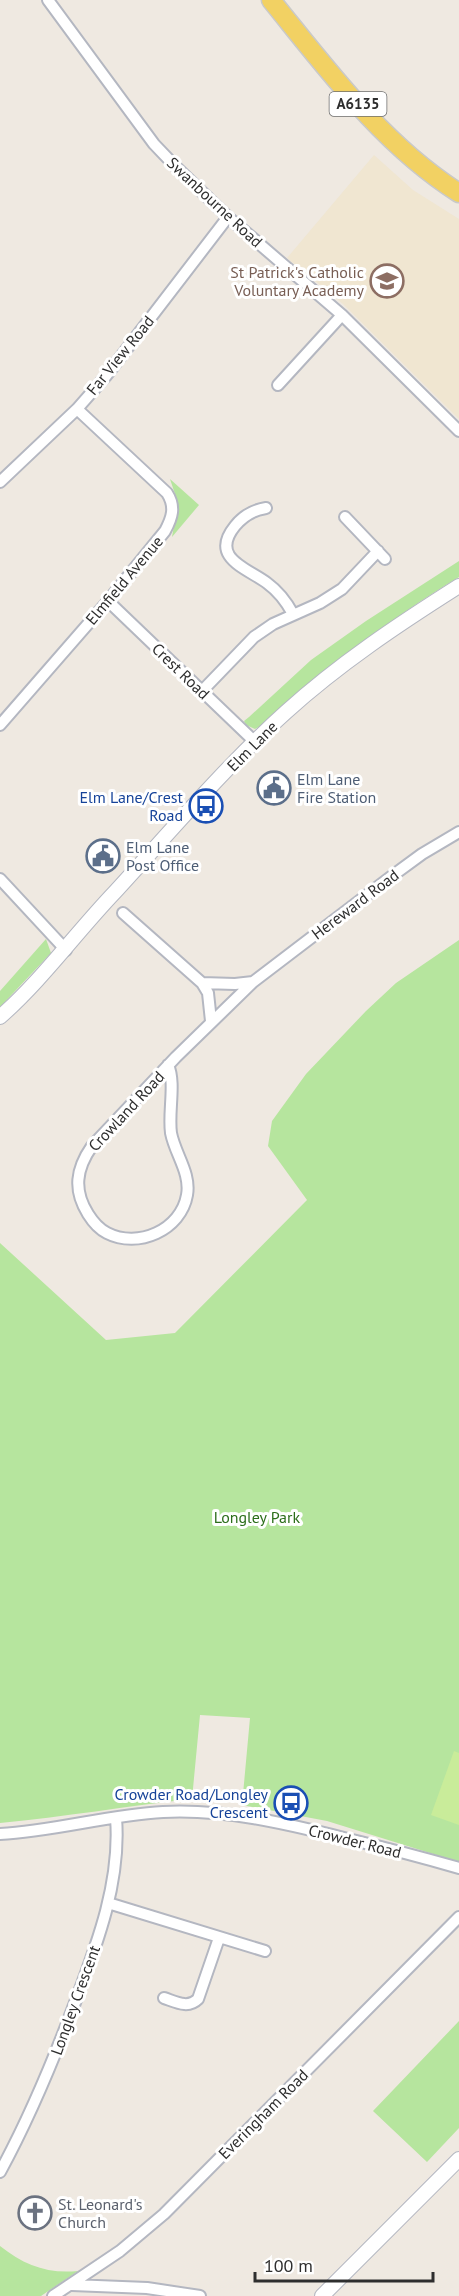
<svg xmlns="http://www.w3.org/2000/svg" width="459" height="2296" font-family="'PT Sans',sans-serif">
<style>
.education{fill:#f0e6d1}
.green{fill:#b6e59e}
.pitch{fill:#c9ec9a}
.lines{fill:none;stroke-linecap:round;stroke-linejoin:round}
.minor-casing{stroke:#b4b7c1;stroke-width:14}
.tertiary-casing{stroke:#b4b7c1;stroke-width:16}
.primary-casing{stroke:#c9c9c9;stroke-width:21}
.minor{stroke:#fff;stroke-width:10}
.tertiary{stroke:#fff;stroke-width:14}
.primary{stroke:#f2d163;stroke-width:18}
.labels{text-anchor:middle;stroke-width:6;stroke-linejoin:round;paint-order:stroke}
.shield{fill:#fff;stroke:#6d6d6d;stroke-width:1.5}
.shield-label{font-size:15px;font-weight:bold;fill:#2e2e2e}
.street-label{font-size:16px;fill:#2e2e2e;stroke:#fff}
.education-label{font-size:16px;fill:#785e54;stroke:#fff;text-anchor:end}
.service-label{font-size:16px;fill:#4e5e75;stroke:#fff;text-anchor:start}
.transit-label{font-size:16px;fill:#164399;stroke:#fff;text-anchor:end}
.park-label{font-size:16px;fill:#2c6e1b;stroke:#fff}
.worship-label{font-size:16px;fill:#5b616d;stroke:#fff;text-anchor:start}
</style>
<rect width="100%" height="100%" fill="#efe9e1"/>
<path class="education" d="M374 155 413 190 459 219V419L343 304 287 258Z"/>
<path class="green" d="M170 479 199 505 172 537 178 503Z
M459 561V577C389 619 325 671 264 724L255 729 246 725 244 721 249 717 311 660 366 621Z
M46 939 51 953 0 1007V991Z
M459 940V1862L327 1821 242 1805 250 1718 200 1715 192 1799C127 1806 64 1817 0 1823V1243L106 1340 175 1333 307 1200 268 1146 272 1121 306 1074 366 1011 396 983Z
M459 2021V2128L427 2162 373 2111Z
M0 2246C24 2265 47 2274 78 2271L41 2296H0Z"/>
<path class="pitch" d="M454 1751 459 1753V1825L431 1815Z"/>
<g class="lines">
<defs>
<path id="minor" d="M48 0 154 144 175 166 228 217 342 315 459 431
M278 385 342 315
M0 482 77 409 106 376 228 217
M266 508C253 510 243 516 235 526 209 558 247 568 267 583 278 591 286 601 293 614
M345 517 385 559
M108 601 255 742
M202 691 254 637 273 624 320 603 342 589 378 551
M0 725 108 601 165 531C172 518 176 507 167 493L77 409
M0 879 66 950
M123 913 202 983 208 993 211 1021
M202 983 235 984 253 982
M168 1065C176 1083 168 1112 171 1133 175 1154 191 1173 187 1195 181 1230 138 1249 107 1233 99 1229 93 1222 88 1214 73 1190 76 1169 92 1146L176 1057 253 982 392 876 422 854 459 832
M0 1834C55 1831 108 1815 163 1812 226 1809 284 1823 344 1838 382 1847 421 1857 459 1868
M108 1903 265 1951
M164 1998C176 2002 188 2009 198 1999L219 1938
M0 2172C30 2117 54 2059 76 2000 98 1942 121 1880 116 1818
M72 2285 147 2288 200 2296
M53 2296 120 2251 164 2214 459 1917"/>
<path id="tertiary" d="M0 1017C42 980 75 934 114 893 170 832 225 767 286 712 339 664 399 624 459 586
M322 2296 459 2159"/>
<path id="primary" d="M271 0C327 69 383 145 459 193"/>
</defs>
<use href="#minor" class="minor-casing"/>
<use href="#tertiary" class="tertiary-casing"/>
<use href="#primary" class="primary-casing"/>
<use href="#minor" class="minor"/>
<use href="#tertiary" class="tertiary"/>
<use href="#primary" class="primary"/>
</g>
<defs>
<symbol id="school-ring" viewBox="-11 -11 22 22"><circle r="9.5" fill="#fff" stroke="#8d6e63" stroke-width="1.5"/><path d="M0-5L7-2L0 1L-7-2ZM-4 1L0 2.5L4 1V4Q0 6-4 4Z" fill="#8d6e63"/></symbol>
<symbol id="civic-ring" viewBox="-11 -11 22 22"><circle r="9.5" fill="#fff" stroke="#5c6f8a" stroke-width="1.5"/><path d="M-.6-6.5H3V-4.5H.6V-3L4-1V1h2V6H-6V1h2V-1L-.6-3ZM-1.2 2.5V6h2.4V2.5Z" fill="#5c6f8a"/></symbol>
<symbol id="bus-ring" viewBox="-11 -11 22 22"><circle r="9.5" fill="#fff" stroke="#1a4fb4" stroke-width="1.5"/><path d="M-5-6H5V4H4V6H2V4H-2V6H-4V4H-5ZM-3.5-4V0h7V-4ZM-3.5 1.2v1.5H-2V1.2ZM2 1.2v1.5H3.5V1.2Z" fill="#1a4fb4"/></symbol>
<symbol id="church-ring" viewBox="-11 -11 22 22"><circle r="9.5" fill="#fff" stroke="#6b7280" stroke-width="1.5"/><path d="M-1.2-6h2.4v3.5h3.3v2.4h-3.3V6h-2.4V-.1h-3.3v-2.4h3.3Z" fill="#6b7280"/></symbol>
</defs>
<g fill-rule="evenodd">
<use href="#school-ring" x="368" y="262" width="38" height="38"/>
<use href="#civic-ring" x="255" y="769" width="38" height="38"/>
<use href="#bus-ring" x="187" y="787" width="38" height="38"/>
<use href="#civic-ring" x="84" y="837" width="38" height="38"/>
<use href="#bus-ring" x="272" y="1784" width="38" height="38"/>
<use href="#church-ring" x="16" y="2194" width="38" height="38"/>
</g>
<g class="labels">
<rect class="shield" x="329.5" y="92" width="57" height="24" rx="4.5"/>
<g class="shield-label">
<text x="358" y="109">A6135</text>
</g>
<g class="street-label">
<text transform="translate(215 202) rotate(43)" y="6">Swanbourne Road</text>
<text transform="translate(120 355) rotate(-51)" y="6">Far View Road</text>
<text transform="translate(124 580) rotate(-50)" y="6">Elmfield Avenue</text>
<text transform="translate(181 671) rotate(44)" y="6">Crest Road</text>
<text transform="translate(252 746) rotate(-45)" y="6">Elm Lane</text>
<text transform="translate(355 904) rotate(-37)" y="6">Hereward Road</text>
<text transform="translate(126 1111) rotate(-47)" y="6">Crowland Road</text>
<text transform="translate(355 1841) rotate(14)" y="6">Crowder Road</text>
<text transform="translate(75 2000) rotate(-70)" y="6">Longley Crescent</text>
<text transform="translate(263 2114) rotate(-45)" y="6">Everingham Road</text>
</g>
<g class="education-label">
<text x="364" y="278">St Patrick's Catholic<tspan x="364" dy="18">Voluntary Academy</tspan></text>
</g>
<g class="service-label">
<text x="297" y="785">Elm Lane<tspan x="297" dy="18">Fire Station</tspan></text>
<text x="126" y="853">Elm Lane<tspan x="126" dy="18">Post Office</tspan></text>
</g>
<g class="transit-label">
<text x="183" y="803">Elm Lane/Crest<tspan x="183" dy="18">Road</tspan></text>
<text x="268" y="1800">Crowder Road/Longley<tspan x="268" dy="18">Crescent</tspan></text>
</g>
<g class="park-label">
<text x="257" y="1523">Longley Park</text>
</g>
<g class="worship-label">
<text x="58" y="2210">St. Leonard's<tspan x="58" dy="18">Church</tspan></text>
</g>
</g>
<path d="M255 2272v9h178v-9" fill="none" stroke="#2e2e2e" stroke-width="3"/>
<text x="264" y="2272" font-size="18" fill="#2e2e2e" stroke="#ffffff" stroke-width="4.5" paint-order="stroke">100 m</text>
</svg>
